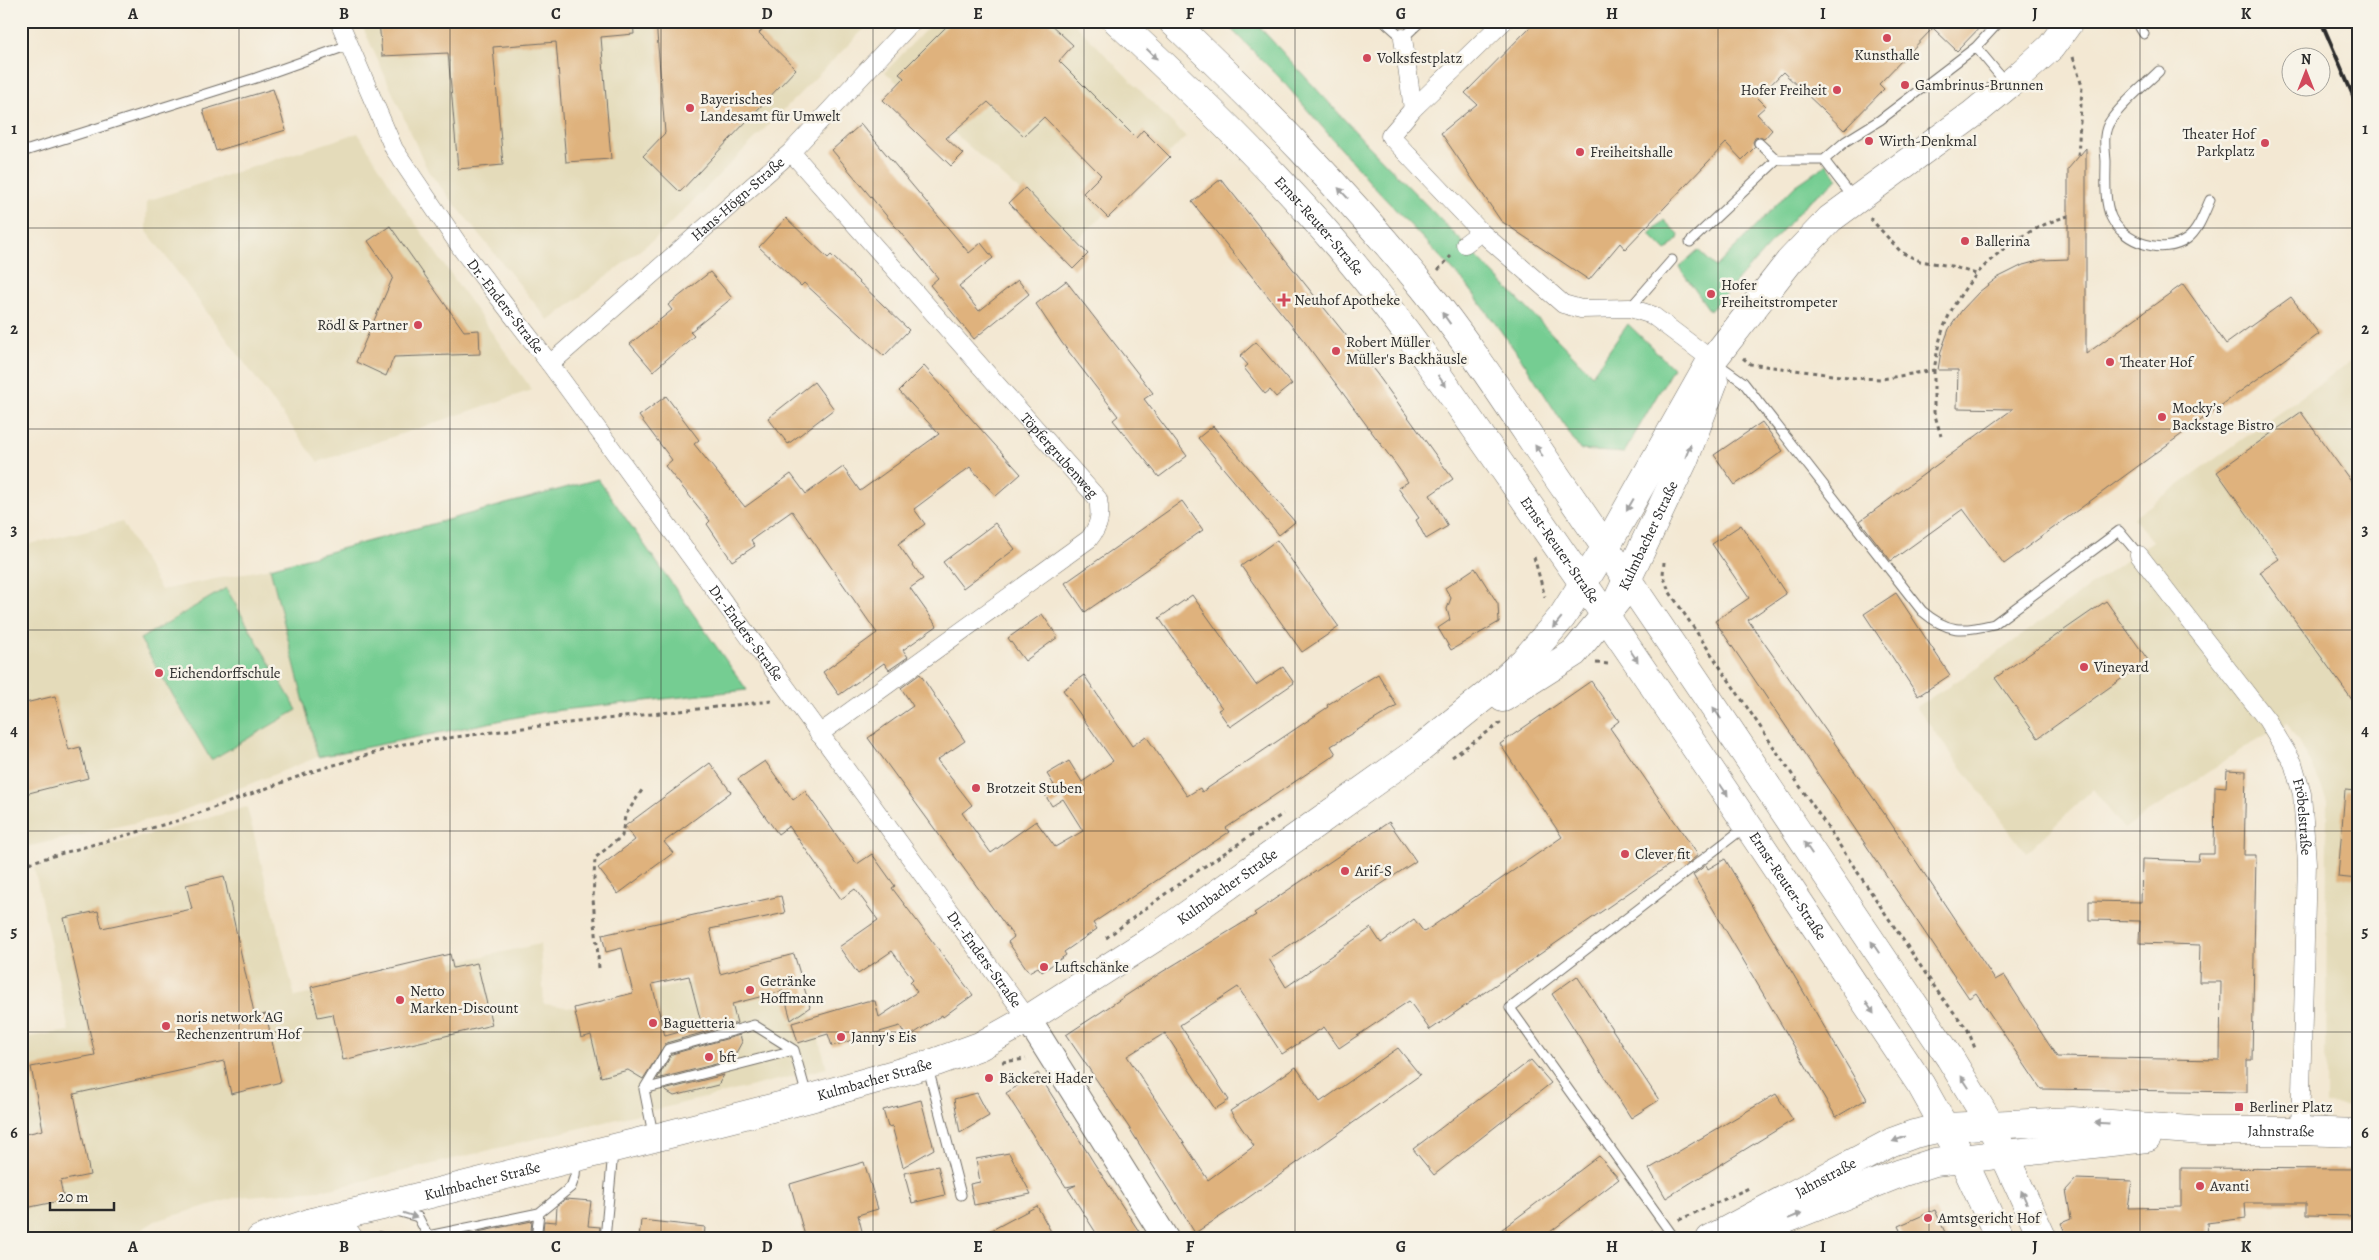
<svg xmlns="http://www.w3.org/2000/svg" width="2379" height="1260" font-family="Alegreya,serif">
<style>
.built{fill:#e4dbba}
.green{fill:#75cd92;stroke:#507c5e}
.building{fill:#dfb27d;fill-rule:evenodd}
.lines{fill:none;stroke-linecap:round;stroke-linejoin:round}
.lane-casing{stroke:#716d66;stroke-width:11}
.street-casing{stroke:#716d66;stroke-width:19}
.secondary-casing{stroke:#716d66;stroke-width:27}
.primary-casing{stroke:#716d66;stroke-width:29}
.path{stroke:#716d66;stroke-width:3;stroke-dasharray:4 4;stroke-linecap:butt}
.lane{stroke:#fff;stroke-width:9}
.street{stroke:#fff;stroke-width:18}
.secondary{stroke:#fff;stroke-width:25}
.primary{stroke:#fff;stroke-width:28}
.rail{stroke:#2b2b2b;stroke-width:4}
.oneway{fill:#a0a0a0}
.grid{fill:none;stroke:#2b2b2b;stroke-width:1;stroke-opacity:0.55}
.poi-dot{fill:#d1495b;stroke:#f7f3e8;stroke-width:2}
.labels{text-anchor:middle;stroke-width:5;stroke-linejoin:round;paint-order:stroke}
.poi-label{font-size:15px;fill:#2b2b2b;stroke:#f7f3e8;text-anchor:start}
.street-label{font-size:15px;fill:#2b2b2b;stroke:#f7f3e8}
.neatline{fill:none;stroke:#2b2b2b;stroke-width:2}
.grid-label{font-size:16px;text-anchor:middle;font-weight:bold;fill:#2b2b2b}
</style>
<rect width="100%" height="100%" fill="#f7f3e8"/>
<filter id="ink" filterUnits="userSpaceOnUse"><feTurbulence type="fractalNoise" baseFrequency=".02" numOctaves="2"/><feDisplacementMap in="SourceGraphic" scale="10" xChannelSelector="R" yChannelSelector="G"/><feConvolveMatrix kernelMatrix="1 2 1 2 8 2 1 2 1" color-interpolation-filters="sRGB"/></filter>
<filter id="wash" filterUnits="userSpaceOnUse"><feTurbulence type="fractalNoise" baseFrequency=".0096" numOctaves="4" result="noise"/><feDisplacementMap in="SourceGraphic" scale="20" xChannelSelector="R" yChannelSelector="G"/><feGaussianBlur stdDeviation="1.12" result="paint"/><feColorMatrix in="noise" values="0 0 0 0 0 0 0 0 0 0 0 0 0 0 0 0 0 1.4 0 .05"/><feComposite in="paint" operator="in"/></filter>
<g filter="url(#wash)">
<rect width="100%" height="100%" fill="#f3e8d3"/>
<path class="built" d="M360 21H872L657 237 549 321 428 171Z
M934 21H1072L1186 137 1076 241 885 72Z
M358 133 410 216 532 390 318 462 146 230 147 201Z
M2358 356V1107L2326 1105 2327 801 2312 764 2287 723 2248 745 2124 829 2093 789 2026 853 1916 707 1968 674 2153 541 2133 518Z
M122 522 161 590 270 568 318 757 174 814 21 848V546Z
M247 807 295 997 540 944 544 1004 574 1008 691 982 794 954 827 1068 330 1189 237 1197 155 1221 128 1239H21V1038L69 1031 34 867Z"/>
<path class="green" d="M1223 21H1254L1365 142 1592 375 1628 324 1673 368 1624 453 1580 450 1525 364 1467 285 1374 187 1280 78Z
M1827 164 1838 179 1806 204 1710 311 1679 267 1698 250 1716 267 1795 186Z
M1664 220 1679 235 1678 239 1666 251 1649 234Z
M598 479 747 690 543 712 318 757 270 568Z
M226 588 297 710 211 760 140 639Z"/>
<g id="blocks">
<path class="building" d="M379 21H633L634 34 601 37 611 159 566 162 556 42 493 47 503 165 458 169 448 53 382 56Z
M656 21H771L759 33 796 69 680 192 643 156 665 133Z
M952 21H1047L1073 45 1059 61 1136 138 1143 130 1170 157 1108 218 1083 193 1101 175 1044 117 1024 136 988 102 946 138 963 154 951 166 883 100 904 78 899 74Z
M1536 21H1986L1957 51 1933 28 1879 84 1884 89 1844 130 1783 72 1758 98 1766 106 1757 114 1772 130 1764 139 1760 137 1755 138 1753 142 1755 147 1742 160 1726 143 1625 249 1620 243 1589 280 1501 221 1441 133 1477 104 1465 93Z
M273 89 286 130 216 151 203 110Z
M861 124 969 253 981 243 993 258 959 286 979 311 1018 280 1029 294 974 339 930 285 938 278 832 150Z
M2086 148V354L2183 284 2226 344 2291 297 2319 334 2004 564 1963 509 1891 561 1860 521 2013 409 1957 408 1958 370H1938L1941 351 1949 329 1962 310 1979 292 1997 278 2023 265 2042 260 2068 259V169Z
M1221 179 1377 374 1453 479 1430 495 1448 526 1426 539 1416 520 1419 518 1398 488 1408 482 1397 466 1304 341 1192 202Z
M1025 188 1088 254 1073 269 1009 203Z
M786 218 828 258 831 255 909 330 884 356 804 283 801 286 759 247Z
M390 226 464 331 479 330 480 354 394 357 386 376 356 362 393 277 368 241Z
M710 272 732 298 690 332 694 336 653 371 630 344 672 310 668 305Z
M1066 281 1153 393 1144 399 1187 456 1159 477 1113 420 1118 416 1062 343 1036 304Z
M1256 342 1292 384 1276 397 1270 390 1265 394 1244 368 1248 365 1240 356Z
M924 366 1021 474 996 496 970 467 914 509 925 524 898 544 923 579 910 588 937 626 903 650 908 657 889 670 884 663 839 695 823 672 877 633 792 511 751 540 755 546 732 561 707 524 710 521 665 466 672 460 639 416 666 396 699 440 694 444 745 507 791 474 806 494 843 467 860 491 939 434 899 391Z
M814 382 834 409 788 444 768 418Z
M2301 412 2358 491V708L2260 572 2279 559 2217 472Z
M1762 422 1783 451 1735 485 1714 455Z
M1213 426 1295 522 1279 535 1198 438Z
M1182 501 1203 530 1085 612 1065 583Z
M995 523 1015 549 963 588 943 562Z
M1741 525 1786 594 1748 620 1886 816 1995 980 2004 975 2057 1057 2220 1060 2221 982H2199L2200 945 2139 943 2140 921 2089 920V901L2141 902 2142 859 2198 861 2199 854H2214L2215 786 2226 787 2227 770 2246 771 2244 855H2256L2252 1060H2247V1092L2041 1089 1976 993 1969 998 1715 621 1749 598 1712 544Z
M1277 540 1339 627 1302 652 1241 566Z
M1475 568 1498 604 1499 622 1451 650 1438 628 1450 620 1447 609 1451 598 1445 588Z
M1896 593 1950 675 1918 696 1864 614Z
M1192 595 1256 685 1283 667 1294 683 1230 727 1218 710 1222 708 1159 618Z
M2106 601 2148 660 2038 738 1995 678Z
M1042 614 1058 637 1025 661 1008 638Z
M920 674 965 741 937 760 972 805 962 813 991 853 1036 821 1055 847 1083 831 1063 799 1052 806 1043 792 1054 785 1047 774 1069 761 1082 782 1113 761 1063 690 1084 675 1132 746 1146 736 1187 796 1200 788 1202 792 1328 707 1327 705 1378 674 1397 706 1331 746 1336 754 1226 828 1229 832 1093 923 1097 929 1064 952 1066 955 1042 972 1038 967 1029 972 1008 942 1014 937 868 738 913 706 901 688Z
M1591 681 1619 721 1610 728 1698 855 1687 864 1682 856 1430 1030 1409 1001 1339 1048 1324 1027 1282 1054 1238 987 1180 1025 1229 1100 1215 1109 1165 1033 1127 1056 1208 1180 1254 1146 1230 1111 1296 1067 1320 1102 1398 1048 1420 1075 1238 1205 1195 1233 1128 1126 1066 1035 1162 972 1256 915 1254 913 1389 822 1416 861 1269 959 1286 987 1371 928 1381 943 1414 919 1424 932 1562 837 1500 744Z
M55 696 69 750 80 747 88 778 21 795V704Z
M765 761 793 800 805 791 857 864 872 854 895 886 892 888 973 995 943 1017 942 1015 907 1038 900 1026 832 1046 828 1034 798 1043 792 1023 867 1001H875L879 1017 917 992 910 982 913 979 892 951 858 974 839 947 878 920 855 889 841 899 789 826 778 834 738 779Z
M710 763 731 792 664 842 673 853 618 894 598 868 635 840 625 826Z
M2345 790 2358 791V879L2338 877Z
M1725 859 1867 1099 1836 1117 1693 875 1706 865 1708 869Z
M224 876 255 1017 266 1014 281 1082 231 1094 224 1061 74 1094 90 1175 60 1181 64 1200 21 1209V1135L43 1130 31 1067 95 1055 64 918 98 911 102 928 192 909 186 885Z
M781 896 785 913 710 929 720 974 794 954 810 1007 791 1020 783 991 732 1004 737 1023 666 1043 643 1079 628 1070 601 1077 591 1035 581 1038 574 1008 633 993 622 948 606 952 602 935ZM689 976 702 1026 665 1036 652 984Z
M450 954 453 968 477 963 492 1025 343 1060 333 1014 318 1017 311 987Z
M1577 976 1659 1100 1631 1118 1552 994Z
M740 1035 742 1042 732 1060 657 1079 672 1054Z
M1531 1060 1551 1083 1434 1175 1413 1149Z
M1038 1073 1094 1163 1144 1239H1100L1068 1189 1076 1185 1066 1187 1006 1093Z
M724 1075 718 1085 674 1096 664 1090Z
M977 1093 989 1116 960 1133 954 1099Z
M1776 1094 1793 1120 1666 1198 1649 1169Z
M921 1100 934 1149 903 1167 892 1126 888 1127 883 1110Z
M1009 1153 1031 1194 974 1205 970 1184 980 1182 976 1159Z
M1599 1156 1619 1179 1541 1239H1489Z
M864 1162 878 1209 858 1215 864 1239H806L790 1184Z
M938 1166 945 1195 912 1203 904 1173Z
M2181 1168 2358 1169V1216L2306 1215V1203H2245L2246 1218 2207 1223 2208 1239H2068L2061 1223 2071 1219 2066 1190 2076 1179 2132 1181 2128 1208 2181 1207Z
M566 1199 591 1201 588 1226 600 1227 599 1239H542L544 1221 556 1222 557 1206Z
M1037 1206 1055 1239H975Z
M1935 1210 1948 1239H1904L1898 1226Z
M641 1220 705 1227 704 1239H639Z
M532 1221 530 1239H477L478 1232Z"/>
</g>
</g>
<g filter="url(#ink)">
<use href="#blocks" fill-opacity="0" stroke="#716d66" stroke-width="1"/>
<g class="lines">
<defs>
<path id="lane" d="M1384 21 1403 38 1421 21
M2136 21 2144 34
M1976 47 2000 21
M2159 71C2144 86 2123 102 2111 120 2102 132 2105 147 2106 161 2106 179 2104 200 2111 217 2123 243 2164 256 2187 239 2199 230 2204 213 2210 200
M1759 143 1777 160
M22 152 256 78 349 45
M1824 160 1854 199
M1690 242 1777 160H1824L1846 141 1880 120 1976 47 2006 83
M1630 308 1672 260
M1715 362 1743 382 1922 611C1948 633 1962 632 1994 624L2119 531 2139 555
M928 1068 961 1195
M644 1089 794 1050
M653 1134 644 1089 668 1049 754 1025 794 1050 807 1096
M397 1211 418 1217 428 1236 427 1239
M428 1236 539 1213 571 1187 575 1176 576 1162
M536 1239 539 1213
M605 1239 613 1152
M1675 1239 1510 1008 1745 827"/>
<g id="street">
<path id="s1" d="M339 21 394 149 463 251 550 364 1028 1019"/>
<path d="M1504 21 1413 109 1390 136 1481 232 1563 304 1581 309 1630 308 1652 315 1712 360"/>
<path d="M1403 38 1413 109"/>
<path id="s2" d="M791 152 1098 499C1101 516 1100 525 1089 539L819 734"/>
<path d="M1465 244 1481 232"/>
<path id="s3" d="M550 364 791 152 913 21"/>
<path id="s4" d="M2139 555 2267 720 2293 763 2302 794 2307 863 2300 1131"/>
</g>
<path id="secondary" d="M1028 1019 1166 1239"/>
<g id="primary">
<path id="s5" d="M1117 21C1194 93 1270 166 1338 246 1411 332 1473 425 1537 517 1668 704 1794 895 1921 1085L1962 1158 2000 1239"/>
<path d="M1172 21C1260 105 1346 192 1423 287 1475 351 1519 422 1566 490 1696 678 1822 869 1950 1058L1990 1124 2043 1239"/>
<path id="s6" d="M1503 698 1574 653 1618 599 1684 460 1714 381"/>
<path d="M312 1222C328 1224 340 1224 349 1239"/>
<path d="M1748 1234 1901 1173 1935 1162 2147 1138"/>
<path id="s7" d="M260 1239 312 1222 382 1206 654 1138 807 1099 936 1062 980 1046 1028 1019 1159 935 1415 753 1489 693 1524 661 1562 617 1606 547 1708 366 1789 262 1830 219 1973 114 2020 75 2051 47 2070 21"/>
<path id="s8" d="M1710 1239 1892 1142 1914 1134 1946 1127 2072 1121 2203 1131H2300L2358 1133"/>
</g>
</defs>
<use href="#lane" class="lane-casing"/>
<use href="#street" class="street-casing"/>
<use href="#secondary" class="secondary-casing"/>
<use href="#primary" class="primary-casing"/>
<path class="path" d="M2073 57 2082 86 2078 158
M1870 218 1901 252 1920 261 1951 266 1976 274
M1438 270 1451 256
M1743 358 1750 364 1855 378 1882 379 1934 370C1937 354 1939 337 1946 322 1967 272 2016 231 2068 216
M1934 370V412L1941 436
M1534 557 1545 597
M1664 562 1663 575 1669 591 1940 995 1968 1030 1976 1051
M1596 663 1609 664
M1452 757 1502 722
M21 865 180 820 311 772 404 744 531 727 772 701
M1106 938 1184 880 1283 814
M599 968 593 899 595 858 622 836 625 816 644 787
M1002 1062 1026 1059
M1679 1220 1749 1188
M380 1231V1234L388 1239
M1635 1239 1653 1231"/>
<use href="#lane" class="lane"/>
<use href="#street" class="street"/>
<use href="#secondary" class="secondary"/>
<use href="#primary" class="primary"/>
<path class="rail" d="M2321 21 2358 107"/>
</g>
<defs><path id="oneway-solid" d="M-6-.8H1V-3.2L6.5 0L1 3.2V.8H-6Z" transform="scale(1.25)"/></defs>
<g class="oneway">
<use href="#oneway-solid" transform="translate(1152 54) rotate(44)"/>
<use href="#oneway-solid" transform="translate(1343 193) rotate(-133)"/>
<use href="#oneway-solid" transform="translate(1446 318) rotate(-126)"/>
<use href="#oneway-solid" transform="translate(1442 381) rotate(54)"/>
<use href="#oneway-solid" transform="translate(1539 451) rotate(-125)"/>
<use href="#oneway-solid" transform="translate(1688 451) rotate(-69)"/>
<use href="#oneway-solid" transform="translate(1630 505) rotate(120)"/>
<use href="#oneway-solid" transform="translate(1557 623) rotate(129)"/>
<use href="#oneway-solid" transform="translate(1634 656) rotate(56)"/>
<use href="#oneway-solid" transform="translate(1717 713) rotate(-124)"/>
<use href="#oneway-solid" transform="translate(1724 790) rotate(56)"/>
<use href="#oneway-solid" transform="translate(1808 848) rotate(-124)"/>
<use href="#oneway-solid" transform="translate(1875 947) rotate(-124)"/>
<use href="#oneway-solid" transform="translate(1870 1008) rotate(56)"/>
<use href="#oneway-solid" transform="translate(1965 1082) rotate(-123)"/>
<use href="#oneway-solid" transform="translate(2102 1123) rotate(-176)"/>
<use href="#oneway-solid" transform="translate(1899 1139) rotate(159)"/>
<use href="#oneway-solid" transform="translate(2024 1197) rotate(-114)"/>
<use href="#oneway-solid" transform="translate(410 1215) rotate(18)"/>
<use href="#oneway-solid" transform="translate(1795 1216) rotate(-23)"/>
</g>
</g>
<path class="grid" d="M239 21V1239M450 21V1239M661 21V1239M873 21V1239M1084 21V1239M1295 21V1239M1506 21V1239M1718 21V1239M1929 21V1239M2140 21V1239M21 228H2358M21 429H2358M21 630H2358M21 831H2358M21 1032H2358"/>
<g class="poi-dot">
<circle cx="1887" cy="38" r="5"/>
<circle cx="1367" cy="58" r="5"/>
<circle cx="1905" cy="85" r="5"/>
<circle cx="1837" cy="90" r="5"/>
<circle cx="690" cy="108" r="5"/>
<circle cx="1869" cy="141" r="5"/>
<circle cx="2265" cy="143" r="5"/>
<circle cx="1580" cy="152" r="5"/>
<circle cx="1965" cy="241" r="5"/>
<circle cx="1711" cy="294" r="5"/>
<path d="M1281.5 292.5h5v5h5v5h-5v5h-5v-5h-5v-5h5z"/>
<circle cx="418" cy="325" r="5"/>
<circle cx="1336" cy="351" r="5"/>
<circle cx="2110" cy="362" r="5"/>
<circle cx="2162" cy="417" r="5"/>
<circle cx="2084" cy="667" r="5"/>
<circle cx="159" cy="673" r="5"/>
<circle cx="976" cy="788" r="5"/>
<circle cx="1625" cy="854" r="5"/>
<circle cx="1345" cy="871" r="5"/>
<circle cx="1044" cy="967" r="5"/>
<circle cx="750" cy="990" r="5"/>
<circle cx="400" cy="1000" r="5"/>
<circle cx="653" cy="1023" r="5"/>
<circle cx="166" cy="1026" r="5"/>
<circle cx="841" cy="1037" r="5"/>
<circle cx="709" cy="1057" r="5"/>
<circle cx="989" cy="1078" r="5"/>
<rect x="2234" y="1102" width="10" height="10" rx="2.5"/>
<circle cx="2200" cy="1186" r="5"/>
<circle cx="1928" cy="1218" r="5"/>
</g>
<g class="labels">
<g class="poi-label">
<text x="1887" y="60" text-anchor="middle">Kunsthalle</text>
<text x="1377" y="63">Volksfestplatz</text>
<text x="1915" y="90">Gambrinus-Brunnen</text>
<text x="1827" y="95" text-anchor="end">Hofer Freiheit</text>
<text x="700" y="104">Bayerisches<tspan x="700" dy="17">Landesamt für Umwelt</tspan></text>
<text x="2255" y="139" text-anchor="end">Theater Hof<tspan x="2255" dy="17">Parkplatz</tspan></text>
<text x="1879" y="146">Wirth-Denkmal</text>
<text x="1590" y="157">Freiheitshalle</text>
<text x="1975" y="246">Ballerina</text>
<text x="1721" y="290">Hofer<tspan x="1721" dy="17">Freiheitstrompeter</tspan></text>
<text x="1294" y="305">Neuhof Apotheke</text>
<text x="408" y="330" text-anchor="end">Rödl &amp; Partner</text>
<text x="1346" y="347">Robert Müller<tspan x="1346" dy="17">Müller's Backhäusle</tspan></text>
<text x="2120" y="367">Theater Hof</text>
<text x="2172" y="413">Mocky’s<tspan x="2172" dy="17">Backstage Bistro</tspan></text>
<text x="2094" y="672">Vineyard</text>
<text x="169" y="678">Eichendorffschule</text>
<text x="986" y="793">Brotzeit Stuben</text>
<text x="1635" y="859">Clever fit</text>
<text x="1355" y="876">Arif-S</text>
<text x="1054" y="972">Luftschänke</text>
<text x="760" y="986">Getränke<tspan x="760" dy="17">Hoffmann</tspan></text>
<text x="410" y="996">Netto<tspan x="410" dy="17">Marken-Discount</tspan></text>
<text x="176" y="1022">noris network AG<tspan x="176" dy="17">Rechenzentrum Hof</tspan></text>
<text x="663" y="1028">Baguetteria</text>
<text x="851" y="1042">Janny's Eis</text>
<text x="719" y="1062">bft</text>
<text x="999" y="1083">Bäckerei Hader</text>
<text x="2249" y="1112">Berliner Platz</text>
<text x="2210" y="1191">Avanti</text>
<text x="1938" y="1223">Amtsgericht Hof</text>
</g>
<g class="street-label">
<text dy="5" stroke="none"><textPath href="#s3" startOffset="250">Hans-Högn-Straße</textPath></text>
<text dy="5" stroke="none"><textPath href="#s5" startOffset="288">Ernst-Reuter-Straße</textPath></text>
<text dy="5" stroke="none"><textPath href="#s1" startOffset="332">Dr.-Enders-Straße</textPath></text>
<text dy="5" stroke="none"><textPath href="#s2" startOffset="405">Töpfergrubenweg</textPath></text>
<text dy="5" stroke="none"><textPath href="#s6" startOffset="224">Kulmbacher Straße</textPath></text>
<text dy="5" stroke="none"><textPath href="#s5" startOffset="692">Ernst-Reuter-Straße</textPath></text>
<text dy="5" stroke="none"><textPath href="#s1" startOffset="738">Dr.-Enders-Straße</textPath></text>
<text dy="5" stroke="none"><textPath href="#s4" startOffset="314">Fröbelstraße</textPath></text>
<text dy="5" stroke="none"><textPath href="#s7" startOffset="1040">Kulmbacher Straße</textPath></text>
<text dy="5" stroke="none"><textPath href="#s5" startOffset="1098">Ernst-Reuter-Straße</textPath></text>
<text dy="5" stroke="none"><textPath href="#s1" startOffset="1142">Dr.-Enders-Straße</textPath></text>
<text dy="5" stroke="none"><textPath href="#s7" startOffset="635">Kulmbacher Straße</textPath></text>
<text dy="5" stroke="none"><textPath href="#s8" startOffset="598">Jahnstraße</textPath></text>
<text dy="5" stroke="none"><textPath href="#s8" startOffset="131">Jahnstraße</textPath></text>
<text dy="5" stroke="none"><textPath href="#s7" startOffset="230">Kulmbacher Straße</textPath></text>
</g>
</g>
<rect width="2379" height="1260" fill="none" stroke="#f7f3e8" stroke-width="55"/>
<g transform="translate(2306 72)"><circle r="24" fill="#f7f3e8" stroke="#a5a39c"/>
<path d="M0-4L9 19L0 12L-9 19Z" fill="#d1495b"/>
<text y="-8" font-size="14" font-weight="bold" text-anchor="middle" fill="#2b2b2b">N</text>
</g>
<path d="M50 1202v8h64v-8" fill="none" stroke="#2b2b2b" stroke-width="2.5"/>
<text x="58" y="1202" font-size="15" fill="#2b2b2b" stroke="#f7f3e8" stroke-width="4" paint-order="stroke">20 m</text>
<rect x="28" y="28" width="2324" height="1204" class="neatline"/>
<g class="grid-label">
<text x="133" y="19">A</text>
<text x="344" y="19">B</text>
<text x="556" y="19">C</text>
<text x="767" y="19">D</text>
<text x="978" y="19">E</text>
<text x="1190" y="19">F</text>
<text x="1401" y="19">G</text>
<text x="1612" y="19">H</text>
<text x="1823" y="19">I</text>
<text x="2035" y="19">J</text>
<text x="2246" y="19">K</text>
<text x="14" y="134">1</text>
<text x="2365" y="134">1</text>
<text x="14" y="334">2</text>
<text x="2365" y="334">2</text>
<text x="14" y="535">3</text>
<text x="2365" y="535">3</text>
<text x="14" y="736">4</text>
<text x="2365" y="736">4</text>
<text x="14" y="937">5</text>
<text x="2365" y="937">5</text>
<text x="14" y="1138">6</text>
<text x="2365" y="1138">6</text>
<text x="133" y="1252">A</text>
<text x="344" y="1252">B</text>
<text x="556" y="1252">C</text>
<text x="767" y="1252">D</text>
<text x="978" y="1252">E</text>
<text x="1190" y="1252">F</text>
<text x="1401" y="1252">G</text>
<text x="1612" y="1252">H</text>
<text x="1823" y="1252">I</text>
<text x="2035" y="1252">J</text>
<text x="2246" y="1252">K</text>
</g>
</svg>
